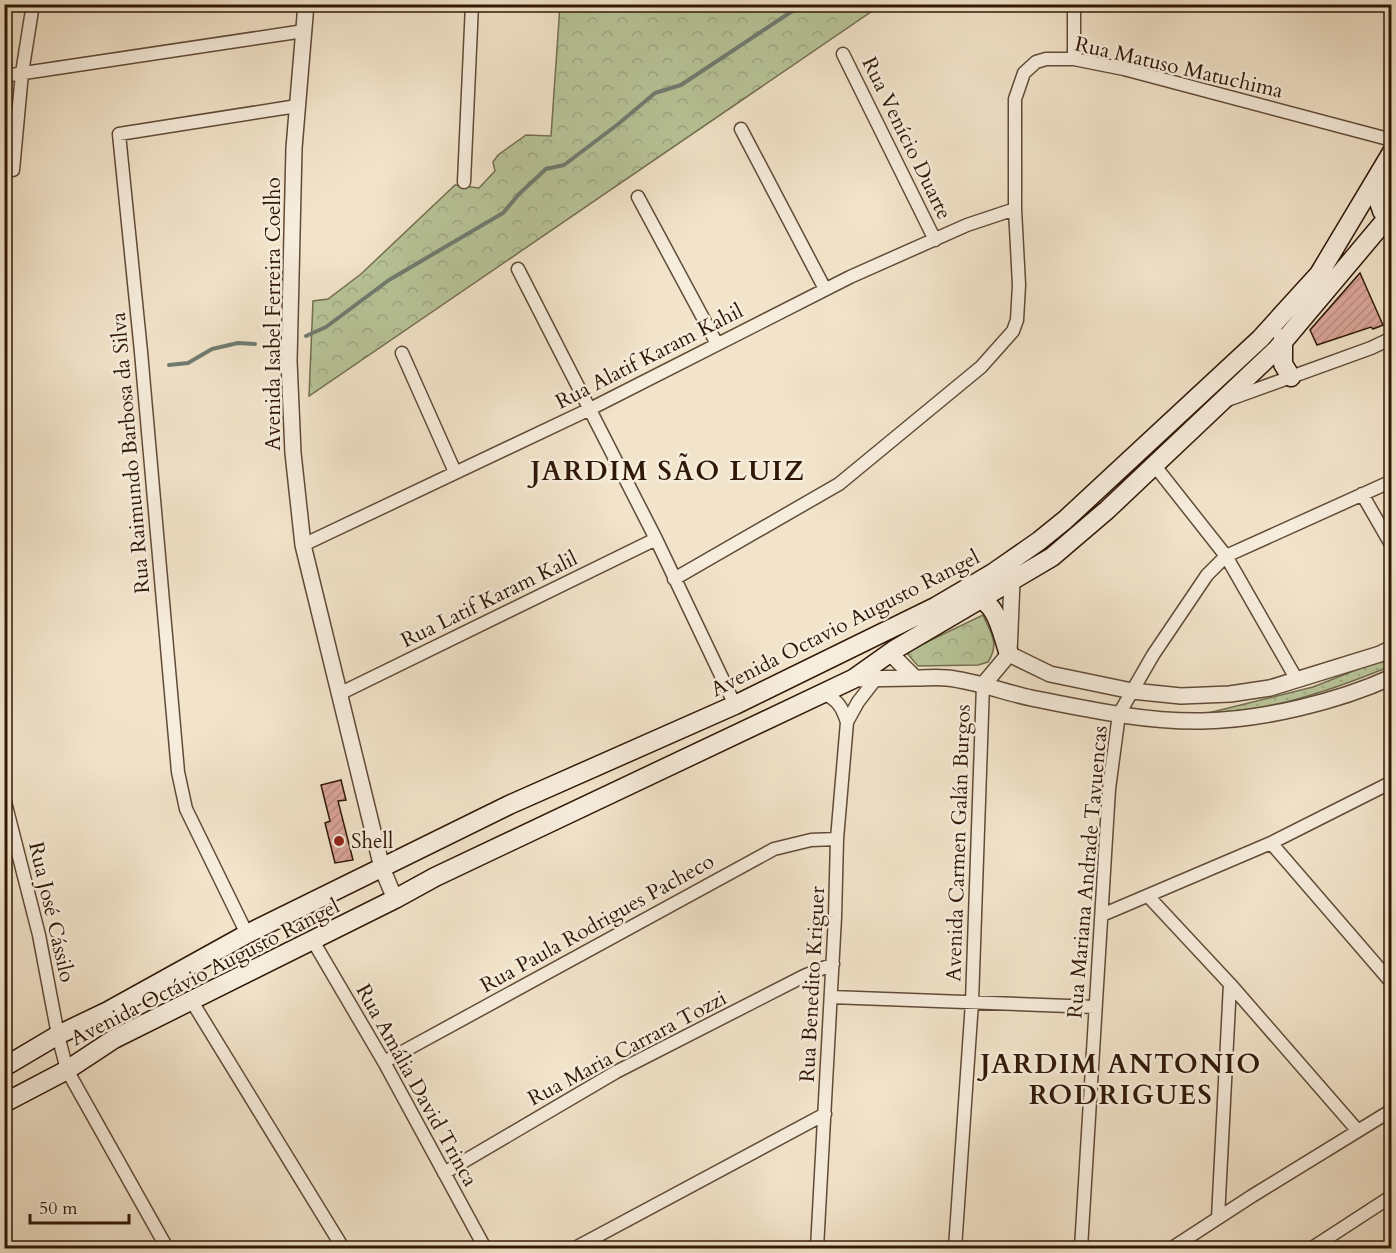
<svg xmlns="http://www.w3.org/2000/svg" width="1396" height="1253" font-family="Cardo,serif">
<style>
.grass{fill:url(#grass-dots);stroke:#746e50;stroke-width:1.5}
.park{fill:url(#park-crowns);stroke:#746e50;stroke-width:1.5}
.lines{fill:none;stroke-linecap:round;stroke-linejoin:round}
.stream{stroke:#707c71;stroke-width:4}
.building{fill:url(#building-hatch);stroke:#301806;stroke-width:1.5}
.minor-casing{stroke:#604b37;stroke-width:15}
.tertiary-casing{stroke:#604b37;stroke-width:18}
.secondary-casing{stroke:#301806;stroke-width:21}
.minor{stroke:#f7eddd;stroke-width:12}
.tertiary{stroke:#f7eddd;stroke-width:15}
.secondary{stroke:#f7eddd;stroke-width:18}
.poi-dot{fill:#8f2418;stroke:#f7eddd;stroke-width:2}
.labels{text-anchor:middle;stroke-width:5;stroke-linejoin:round;paint-order:stroke}
.street-label{font-size:21px;fill:#301806;stroke:#f7eddd}
.poi-label{font-size:21px;fill:#301806;stroke:#f7eddd;text-anchor:start}
.district-label{font-size:27px;font-weight:bold;letter-spacing:1.5px;fill:#301806;stroke:#f7eddd}
</style>
<defs>
<pattern id="grass-dots" width="8" height="8" patternUnits="userSpaceOnUse" patternTransform="scale(1.5)"><rect width="8" height="8" fill="#b8c599"/><path d="M2 2h.1M6 6h.1" fill="none" stroke="#9ea882" stroke-width="1.8" stroke-linecap="round"/></pattern>
<pattern id="park-crowns" width="20" height="18" patternUnits="userSpaceOnUse" patternTransform="scale(1.5)"><rect width="20" height="18" fill="#b8c599"/><path d="M2 6a3 3 0 1 1 6 0M12 15a3 3 0 1 1 6 0" fill="none" stroke="#9ea882"/></pattern>
<pattern id="building-hatch" width="6" height="6" patternUnits="userSpaceOnUse" patternTransform="scale(1.5)"><rect width="6" height="6" fill="#dba69a"/><path d="M-1 1l2-2M0 6l6-6M5 7l2-2" fill="none" stroke="#bc8e83"/></pattern>
</defs>
<rect width="100%" height="100%" fill="#f2e4ca"/>
<filter id="stains"><feTurbulence type="fractalNoise" baseFrequency=".00333" numOctaves="4"/><feColorMatrix values="0 0 0 0 .2 0 0 0 0 .09 0 0 0 0 .02 0 0 0 .5 -.17"/></filter>
<radialGradient id="worn" r=".72"><stop offset=".6" stop-color="#630" stop-opacity="0"/><stop offset="1" stop-color="#630" stop-opacity=".3"/></radialGradient>
<path class="grass" d="M1391 656V666C1357 680 1322 693 1286 702 1260 709 1231 711 1204 714L1313 687Z"/>
<path class="park" d="M560 5H881L309 396 313 301 328 299 361 274 455 185 479 188 495 171 493 162 498 155 526 135 551 136Z
M983 615C991 634 1000 643 988 662L978 665 918 666 906 652Z"/>
<g class="lines">
<path class="stream" d="M306 336 326 327 389 280 503 213 519 194 546 169 564 165 617 125 655 93 681 85 803 4
M169 365 188 363 212 349 238 343 255 344"/>
</g>
<path class="building" d="M1360 273 1383 325 1373 329 1371 327 1317 345 1310 330Z
M341 780 346 800 338 801 353 860 335 863 325 823 330 821 321 785Z"/>
<g class="lines">
<defs>
<path id="minor" d="M843 54 935 240
M1074 59V4
M4 76 304 31
M741 129 825 289
M13 170 22 73 33 4
M464 182 472 4
M638 197 717 344
M518 269 656 539 735 705
M402 353 455 472
M1230 399 1371 348 1392 338
M1155 466 1226 556 1297 680
M1362 494 1392 546
M303 545 590 409 850 277 967 225 1015 209
M674 579 839 484 981 367 1013 331 1017 320 1019 285 1015 209V99L1024 73 1036 62 1046 59H1074L1124 69 1392 140
M823 693C838 700 842 707 847 722L858 702 875 680
M339 694 656 539
M4 798 39 935 58 1035 67 1070 167 1248
M1271 843 1392 983
M1148 896 1230 984 1358 1131
M1102 915 1271 843 1392 782
M247 934 186 809 178 772 141 352 119 134 297 106
M313 941 384 1062 485 1248
M831 997 1095 1007
M191 1000 343 1248
M384 1062 774 849 811 840 837 839
M444 1173 616 1072 804 976 833 964
M1218 1218 1230 984
M4 1248H5
M575 1248 825 1114
M817 1248 835 917 837 839 847 722
M955 1248 972 1002 983 685
M1081 1248 1109 789 1119 714 1153 655 1207 575 1226 556 1392 481
M1172 1248 1252 1196 1392 1110
M1312 1248 1392 1196"/>
<path id="tertiary" d="M306 4 294 148 289 361 293 453 303 545 382 868 395 899
M1012 581 1009 654 1050 674 1132 691 1181 696 1230 694 1270 688 1380 654 1392 648
M894 650V657L915 678C926 678 937 677 947 678 976 681 1003 692 1031 698 1086 709 1145 722 1202 721 1262 720 1337 702 1392 677
M853 679 915 678
M983 685 1009 654"/>
<path id="secondary" d="M1388 217 1382 211 1379 202 1392 177
M1283 338V364L1291 377
M973 596C998 602 1001 632 1009 654
M4 1067 58 1035 108 1011 247 934 509 805 735 705 935 607 993 573 1039 541 1065 520 1260 339 1319 274 1392 152
M4 1103 67 1070 114 1039 395 899 435 877 853 679 894 650 1052 557 1107 510 1277 349 1388 217 1392 209"/>
</defs>
<use href="#minor" class="minor-casing"/>
<use href="#tertiary" class="tertiary-casing"/>
<use href="#secondary" class="secondary-casing"/>
<use href="#minor" class="minor"/>
<use href="#tertiary" class="tertiary"/>
<use href="#secondary" class="secondary"/>
</g>
<circle class="poi-dot" cx="339" cy="841" r="6"/>
<g class="labels">
<g class="street-label">
<text transform="translate(1179 67) rotate(13)" y="7">Rua Matuso Matuchima</text>
<text transform="translate(907 138) rotate(64)" y="7">Rua Venício Duarte</text>
<text transform="translate(273 314) rotate(-90)" y="7">Avenida Isabel Ferreira Coelho</text>
<text transform="translate(649 356) rotate(-27)" y="7">Rua Alatif Karam Kahil</text>
<text transform="translate(130 453) rotate(-95)" y="7">Rua Raimundo Barbosa da Silva</text>
<text transform="translate(489 599) rotate(-26)" y="7">Rua Latif Karam Kalil</text>
<text transform="translate(845 623) rotate(-27)" y="7">Avenida Octavio Augusto Rangel</text>
<text transform="translate(958 843) rotate(-88)" y="7">Avenida Carmen Galán Burgos</text>
<text transform="translate(1087 872) rotate(-85)" y="7">Rua Mariana Andrade Tavuencas</text>
<text transform="translate(52 912) rotate(77)" y="7">Rua José Cássilo</text>
<text transform="translate(597 923) rotate(-29)" y="7">Rua Paula Rodrigues Pacheco</text>
<text transform="translate(205 972) rotate(-27)" y="7">Avenida Octávio Augusto Rangel</text>
<text transform="translate(812 984) rotate(-87)" y="7">Rua Benedito Kriguer</text>
<text transform="translate(627 1048) rotate(-28)" y="7">Rua Maria Carrara Tozzi</text>
<text transform="translate(417 1085) rotate(61)" y="7">Rua Amália David Trinca</text>
</g>
<g class="poi-label">
<text x="351" y="848">Shell</text>
</g>
<g class="district-label">
<text x="668" y="480">JARDIM SÃO LUIZ</text>
<text x="1121" y="1073">JARDIM ANTONIO<tspan x="1121" dy="31">RODRIGUES</tspan></text>
</g>
</g>
<rect width="1396" height="1253" fill="none" stroke="#f2e4ca" stroke-width="24"/>
<rect x="6" y="6" width="1384" height="1241" fill="none" stroke="#301806" stroke-width="3"/>
<rect x="12" y="12" width="1372" height="1229" fill="none" stroke="#301806" stroke-width="1.5"/>
<path d="M30 1214v9h99v-9" fill="none" stroke="#301806" stroke-width="3"/>
<text x="39" y="1214" font-size="18" fill="#301806" stroke="#f7eddd" stroke-width="4.5" paint-order="stroke">50 m</text>
<rect width="100%" height="100%" filter="url(#stains)"/>
<rect width="100%" height="100%" fill="url(#worn)"/>
</svg>
